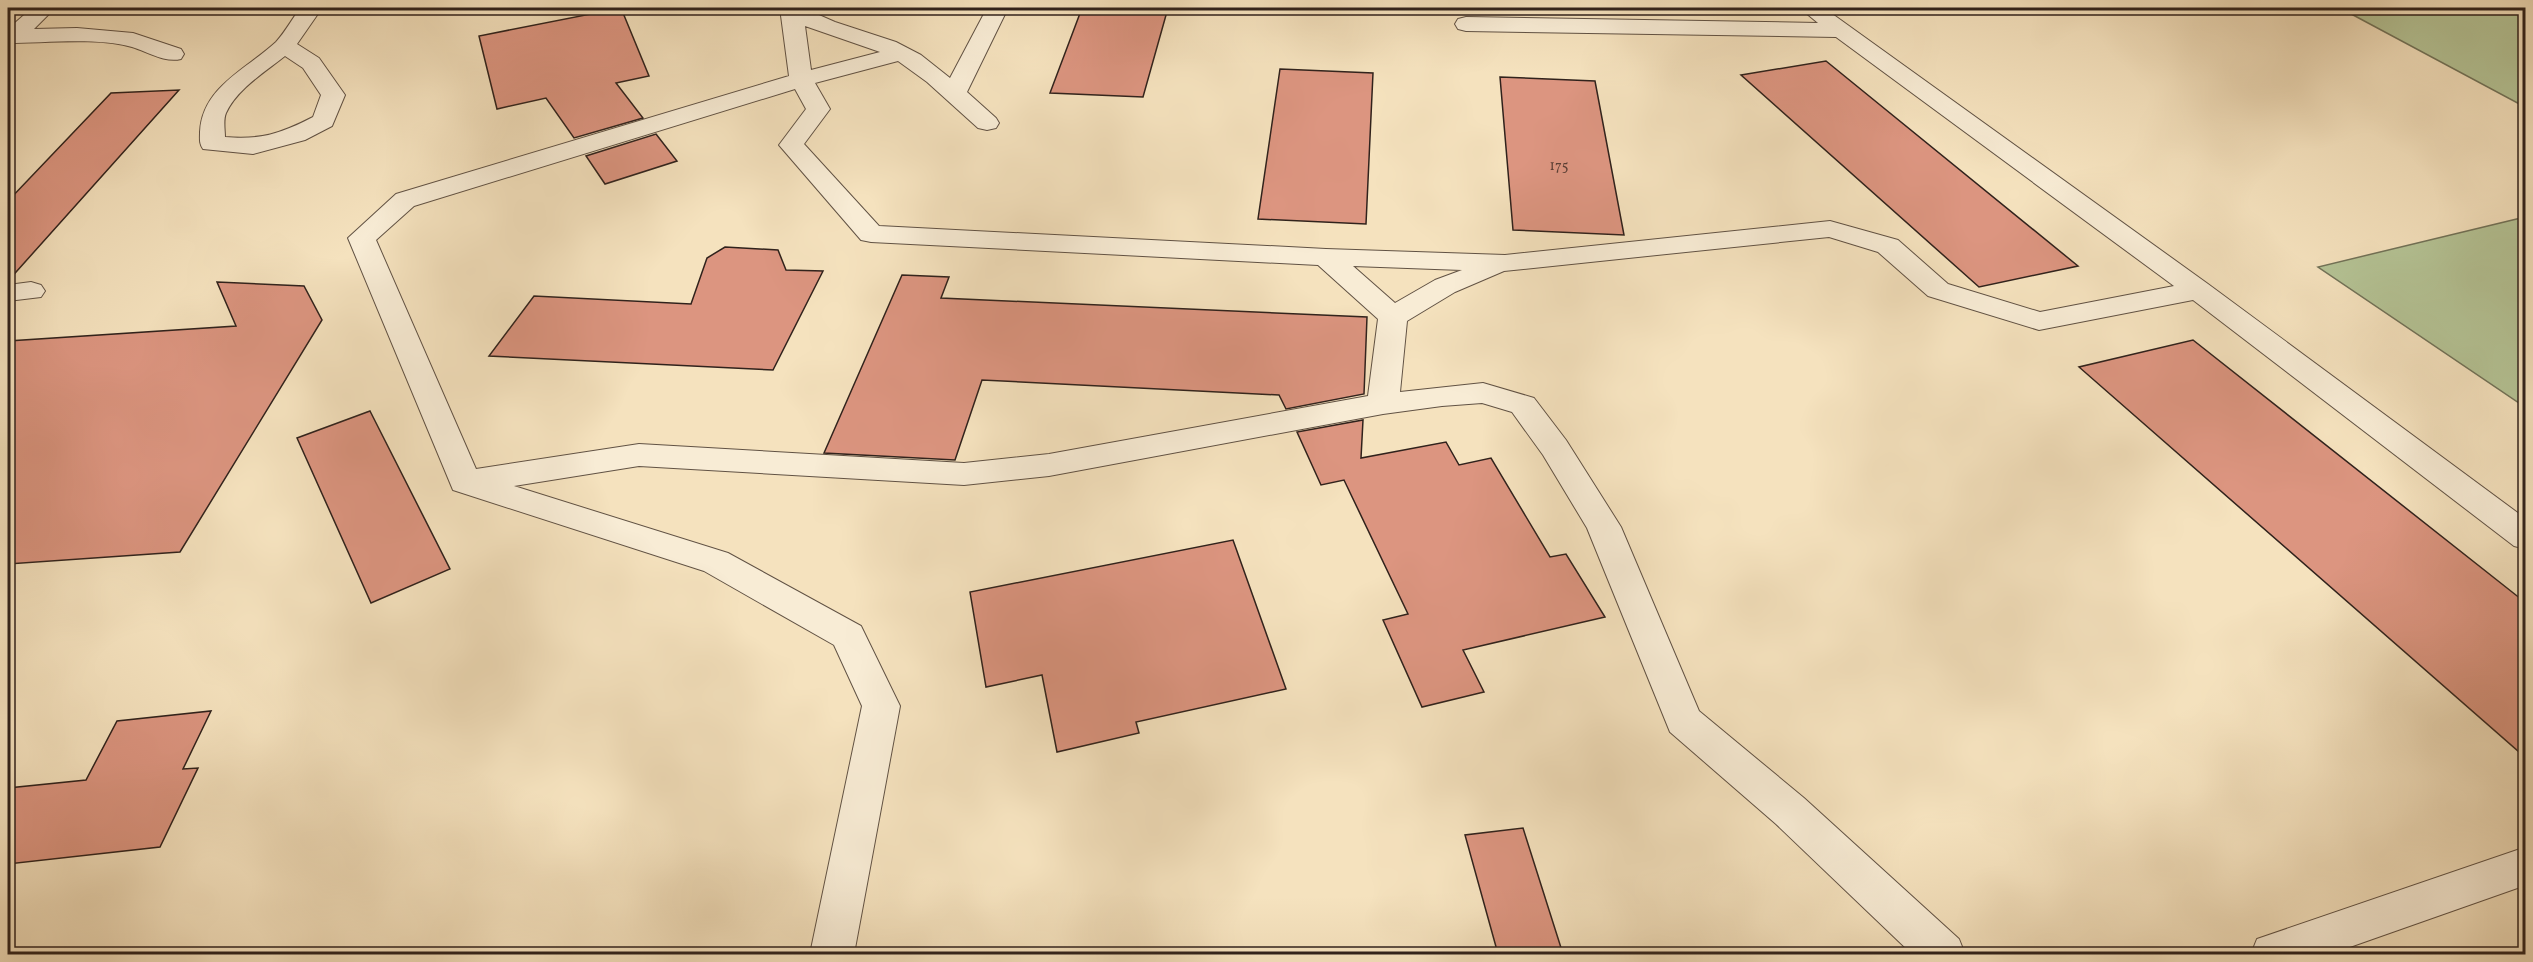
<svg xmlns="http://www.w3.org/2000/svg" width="2533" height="962" font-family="Vollkorn,serif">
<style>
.green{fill:#b5c496;stroke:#727359;stroke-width:1.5}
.building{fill:#dc9580;stroke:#30221c;stroke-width:1.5}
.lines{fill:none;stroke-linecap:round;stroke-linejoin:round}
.minor-casing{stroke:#615244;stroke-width:2}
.minor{fill:#f8ecd5;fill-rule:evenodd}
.labels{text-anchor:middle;stroke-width:4.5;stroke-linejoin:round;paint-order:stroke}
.far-number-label{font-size:14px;fill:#5b3f35}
</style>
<rect width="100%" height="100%" fill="#f5e2be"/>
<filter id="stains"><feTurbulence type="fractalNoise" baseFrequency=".00333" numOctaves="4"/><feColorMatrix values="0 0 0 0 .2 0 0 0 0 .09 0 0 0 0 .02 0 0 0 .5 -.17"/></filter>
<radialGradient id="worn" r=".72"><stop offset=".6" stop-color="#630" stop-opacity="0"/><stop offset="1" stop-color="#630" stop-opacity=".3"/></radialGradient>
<path class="green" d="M2340 8H2525V107Z
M2525 217V407L2318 267Z"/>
<path class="building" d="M621 8 649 76 616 83 643 118 574 138 546 98 497 109 479 36Z
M1082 8H1168L1143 97 1050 93Z
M1826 61 2078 266 1979 287 1741 75Z
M1280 69 1373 73 1366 224 1258 219Z
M1500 77 1595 81 1624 235 1513 230Z
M179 90 8 281V201L111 93Z
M656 134 677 161 605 184 586 156Z
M725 247 778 250 786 270 823 271 773 370 489 356 534 296 691 304 707 258Z
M902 275 949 277 941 298 1367 317 1364 394 1286 409 1279 395 982 380 955 460 824 453Z
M217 282 304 286 322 320 180 552 8 564V341L236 326Z
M2193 340 2526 603V758L2079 367Z
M370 411 450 569 371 603 297 438Z
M1363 420 1361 458 1446 442 1459 465 1491 458 1550 557 1566 554 1605 617 1463 650 1484 692 1422 707 1383 620 1408 614 1344 480 1321 485 1297 432Z
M1233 540 1286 689 1136 722 1139 733 1057 752 1042 675 986 687 970 592Z
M211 711 183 769 198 768 160 847 8 864V788L86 780 117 721Z
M1523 828 1563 954H1498L1465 835Z"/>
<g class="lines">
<defs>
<path id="minor" d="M32 8H55L34 29 77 28 133 33 181 49 184 54 181 59C165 63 148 52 132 47 98 37 44 43 8 43V29Z
M300 8H322L297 44 319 58 345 95 332 126 305 140 253 154 203 149C199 143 200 139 200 132 202 87 247 69 276 42 285 32 293 18 300 8ZM285 56 303 68 321 95 313 117C280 134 261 140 225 137 225 130 223 120 226 113 237 89 265 72 285 56Z
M780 8H803L835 22 896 42 921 55 950 78 987 8H1008L967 92 996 118 999 123 996 128 987 130 978 128 927 82 898 61 815 83 830 109 804 144 879 226 1326 249 1505 255 1830 221 1898 240 1948 284 2040 312 2174 286 1836 37 1466 31 1458 29 1455 24 1458 19 1466 17 1818 23 1800 8H1824L2208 284 2526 519V549L2514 546 2193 300 2039 330 1928 296 1878 252 1829 237 1504 271 1455 292 1407 321 1400 392 1483 383 1534 398 1566 440 1621 527 1699 711 1804 798 1959 939 1965 954H1912L1776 824 1670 732 1587 528 1543 455 1512 412 1482 403 1442 406 1383 414 1049 476 964 485 639 466 514 486 728 553 861 626 900 706 854 954H810L862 706 834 645 704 571 453 490 348 238 396 194 789 76ZM805 26 880 52 811 70ZM795 89 806 109 779 145 861 240 871 242 1318 265 1378 319 1368 396 1049 454 964 463 639 444 476 469 376 240 414 206ZM1353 266 1462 270 1435 280 1395 303Z
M31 282 41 285 45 291 41 297 8 301V285Z
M2526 847V885L2330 954H2251L2257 939Z"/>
</defs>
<use href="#minor" class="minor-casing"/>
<use href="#minor" class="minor"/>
</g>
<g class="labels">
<g class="far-number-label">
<text x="1559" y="170">175</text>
</g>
</g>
<rect width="2533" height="962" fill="none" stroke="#f5e2be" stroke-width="30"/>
<rect x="9" y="9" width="2515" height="944" fill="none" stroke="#30221c" stroke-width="3"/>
<rect x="15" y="15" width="2503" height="932" fill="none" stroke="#30221c" stroke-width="1.5"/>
<rect width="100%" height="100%" filter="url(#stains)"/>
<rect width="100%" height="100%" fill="url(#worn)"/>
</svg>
